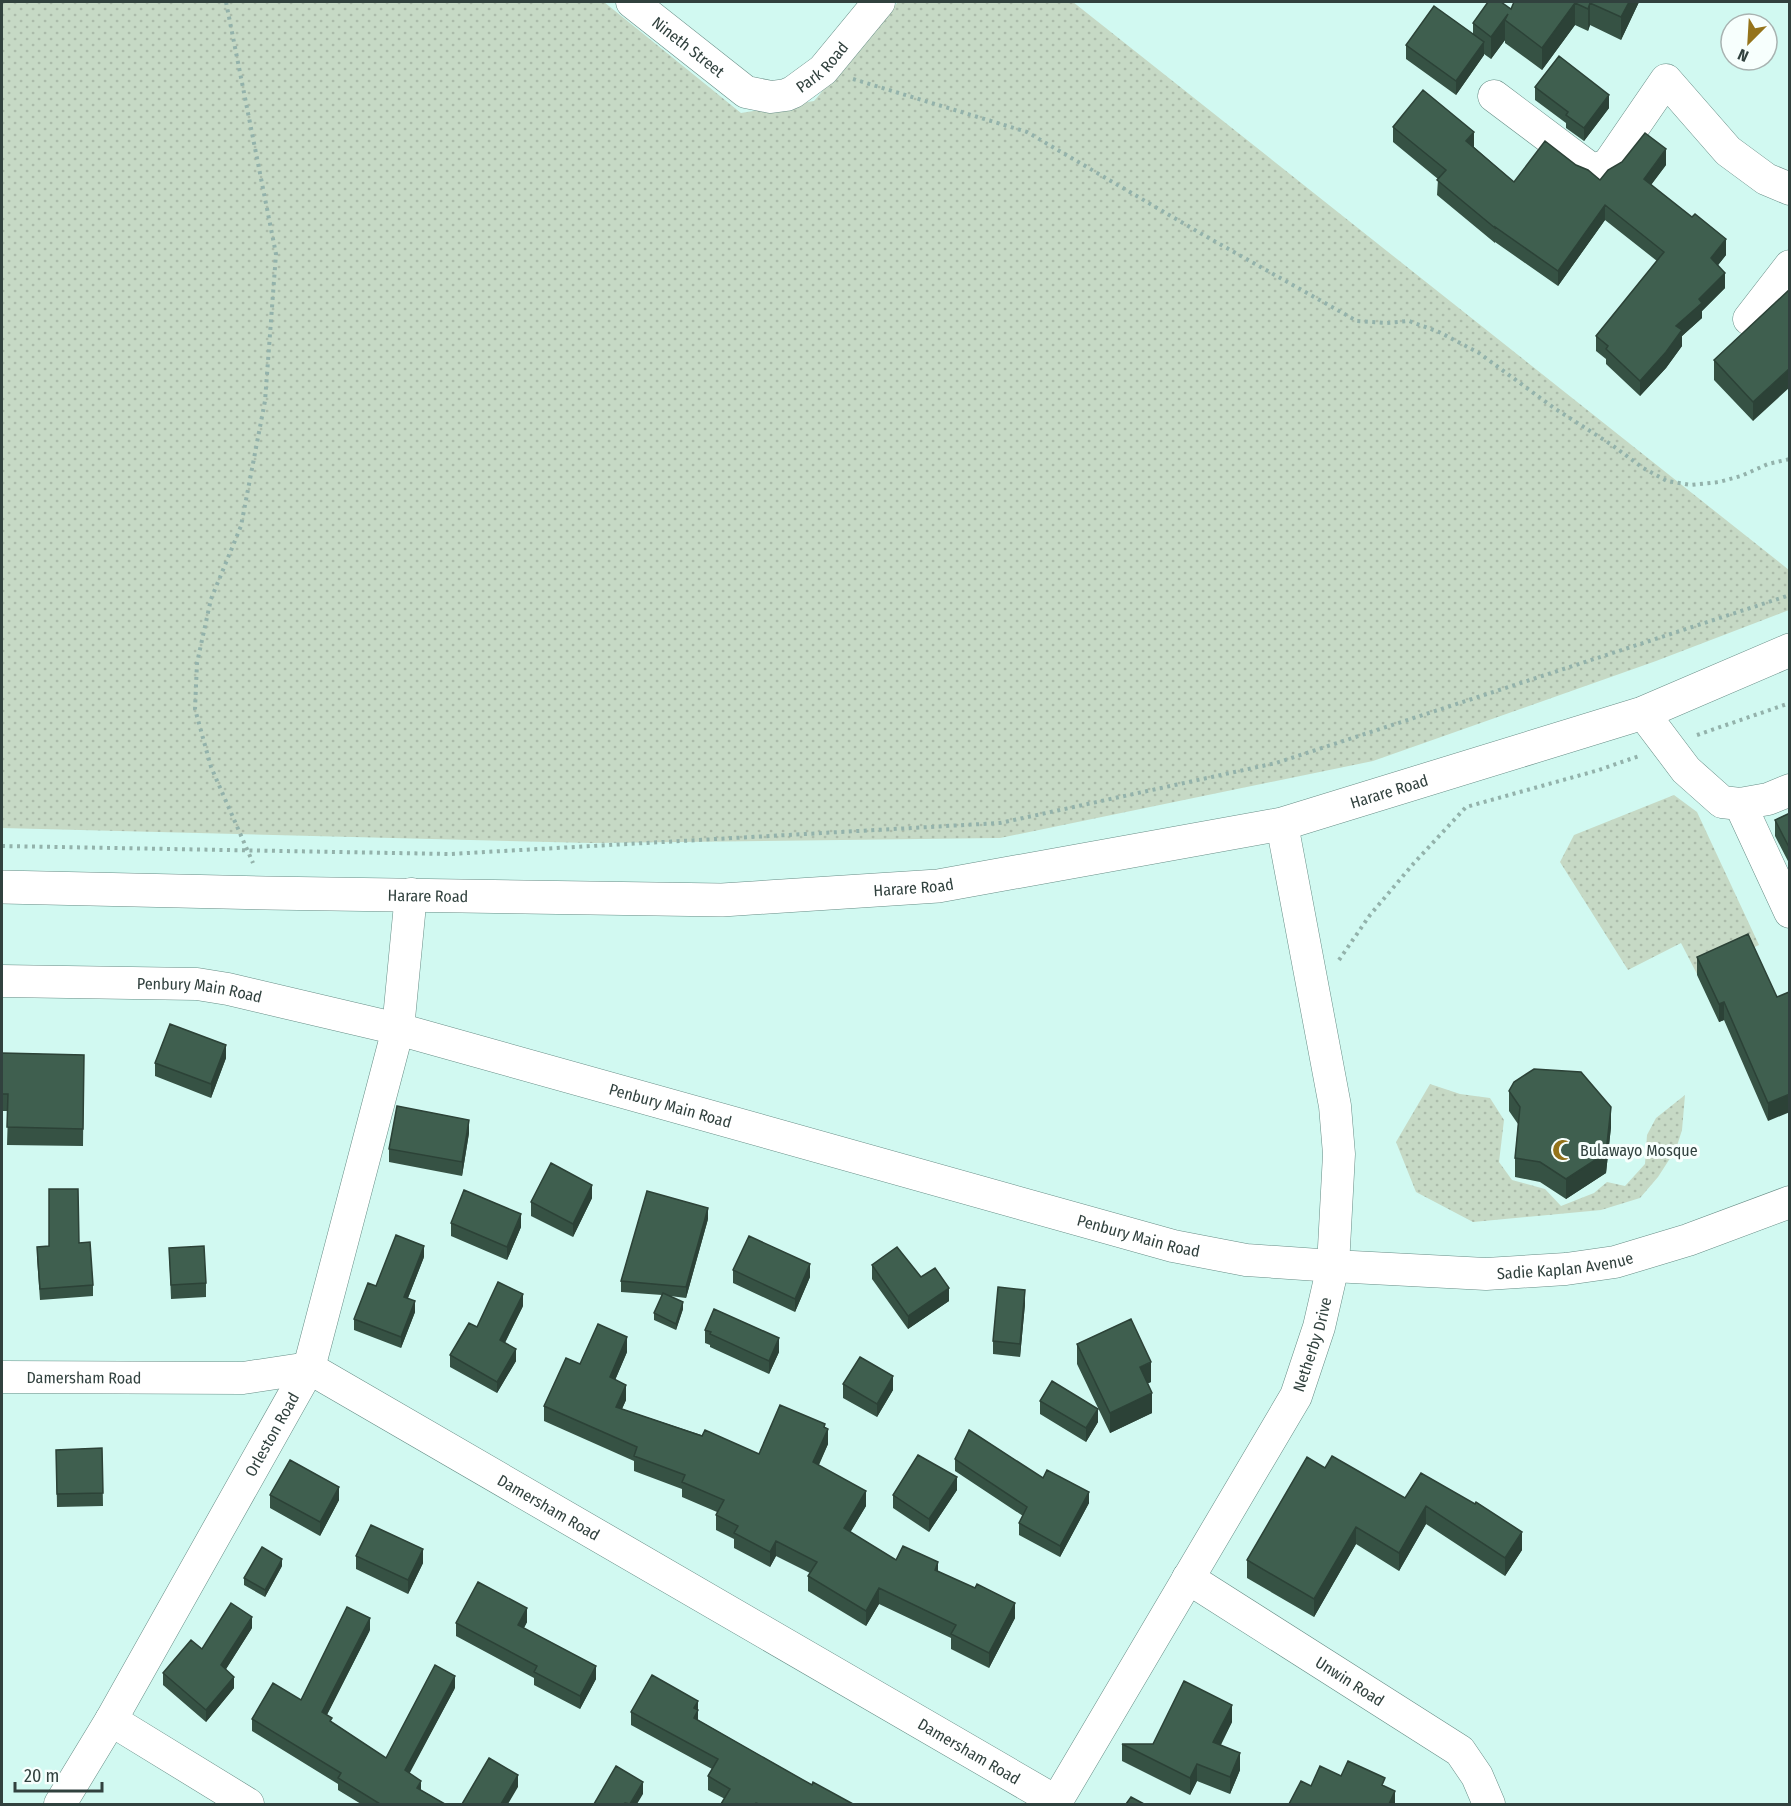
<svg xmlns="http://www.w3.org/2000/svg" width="1791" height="1806" font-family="'Fira Sans Condensed',sans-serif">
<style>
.grass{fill:url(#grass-dots)}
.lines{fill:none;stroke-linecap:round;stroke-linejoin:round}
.minor-casing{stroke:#678d86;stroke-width:33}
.highway-casing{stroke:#678d86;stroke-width:34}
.path{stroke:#93b2ab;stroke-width:4;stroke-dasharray:3 4.5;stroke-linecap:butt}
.minor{stroke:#fff;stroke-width:32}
.highway{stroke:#fff;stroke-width:33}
.wall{fill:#365244}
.shaded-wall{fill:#2c4237}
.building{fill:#3f5f4f;stroke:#2c4237;stroke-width:1.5}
.labels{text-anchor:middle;stroke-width:6;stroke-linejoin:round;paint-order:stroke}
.street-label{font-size:16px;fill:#31413e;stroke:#f7fffd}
.poi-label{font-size:16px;fill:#31413e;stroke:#f7fffd;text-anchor:start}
</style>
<defs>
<pattern id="grass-dots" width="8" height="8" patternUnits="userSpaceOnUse" patternTransform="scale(1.5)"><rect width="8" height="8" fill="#c6d9c5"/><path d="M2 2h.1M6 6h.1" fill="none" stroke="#abbbaa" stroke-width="1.8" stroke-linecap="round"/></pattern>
</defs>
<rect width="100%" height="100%" fill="#d1f9f1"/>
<path class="grass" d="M2 2H604L741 113 814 101 898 2H1073L1789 570V610L1656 661 1373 761 1000 838 591 843 2 828Z
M1674 795 1697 812 1759 945 1697 974 1681 943 1628 970 1560 862 1574 835Z
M1430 1084 1460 1094 1490 1098 1504 1120 1499 1162 1512 1180 1545 1189 1561 1206 1594 1193 1607 1182 1625 1186 1645 1164 1647 1135 1656 1118 1685 1095 1682 1130 1676 1149 1658 1177 1640 1198 1601 1210 1473 1222 1416 1192 1396 1142Z"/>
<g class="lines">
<defs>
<g id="minor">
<path id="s1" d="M632 2 746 92 771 97 786 95 793 92 823 70 879 2"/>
<path d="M1494 96 1587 166 1598 170 1609 163 1666 80 1728 151 1766 179 1790 189"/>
<path d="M1749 319 1790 266"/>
<path d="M1643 713 1686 770 1722 802 1740 804 1768 799 1790 790"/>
<path d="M1740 804 1790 912"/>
<path id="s2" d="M2 981 197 984 228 989 398 1029 1173 1246 1246 1260 1333 1266 1486 1274 1566 1269 1615 1262 1688 1240 1790 1202"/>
<path id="s3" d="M2 1377 243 1378 309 1368 1057 1802"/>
<path id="s4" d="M1188 1578 1460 1751 1477 1776 1489 1804"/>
<path d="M111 1720 248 1804"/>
<path id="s5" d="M60 1804 111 1720 309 1368 398 1029 411 894"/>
<path id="s6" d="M1055 1804 1296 1396 1319 1327 1333 1266 1339 1154 1335 1106 1282 824"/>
</g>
<g id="highway">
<path id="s7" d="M2 887 266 893 722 900 938 886 1282 824 1643 713 1790 650"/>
</g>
</defs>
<use href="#minor" class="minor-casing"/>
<use href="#highway" class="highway-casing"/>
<path class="path" d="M226 2 276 254 265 401 241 526 211 599 197 663 195 709 211 767 253 863
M853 79 1027 132 1200 233 1357 321 1386 323 1409 321 1439 332 1479 353 1554 408 1612 445 1643 468 1667 481 1691 485 1719 482 1741 476 1768 464 1790 459
M1697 735 1790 703
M2 846 450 854 1000 823 1276 763 1790 595
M1339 960 1370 915 1414 863 1466 807 1599 770 1639 756"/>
<use href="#minor" class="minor"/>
<use href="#highway" class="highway"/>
</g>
<path class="wall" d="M1514 2H1639L1621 40 1590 25 1588 31 1575 25 1542 70 1505 43V40L1491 59 1484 54V55L1456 95 1406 59V45L1473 34V23L1511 9Z
M1535 87 1609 108 1584 141 1566 128V123L1535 100Z
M1393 127 1474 147 1514 182 1576 165 1600 180 1666 165 1651 185 1726 255 1718 265 1725 288 1702 311V318L1682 336V346L1666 368 1640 396 1606 364V359L1596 351V336L1657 261 1605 220 1558 286 1495 242V243L1437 195 1438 179 1393 142Z
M1790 289 1753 421 1714 380V360Z
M1790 813V865L1775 836V820Z
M1697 957 1777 997 1768 1121 1724 1020 1719 1022 1697 975Z
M2 1053 84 1055 83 1146 7 1145 8 1111H2Z
M226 1058 211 1098 155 1076V1063Z
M1509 1091 1611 1127 1606 1173 1566 1199 1540 1182 1515 1177V1158L1518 1124 1509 1111Z
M469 1133 462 1176 389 1162V1149Z
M592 1198 573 1237 531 1216V1202Z
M708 1219 686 1298 670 1296 683 1309 676 1330 654 1320V1313L662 1295 621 1292V1281Z
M451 1223 521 1227 507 1260 451 1236Z
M79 1243 93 1285V1296L40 1300 37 1258V1247Z
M169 1248 206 1283V1297L171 1299Z
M424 1257 408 1298 415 1312 401 1348 354 1330V1319L376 1286Z
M872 1265 921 1277 949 1301 908 1329 872 1279Z
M733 1270 810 1277 795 1312 733 1283Z
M1025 1304 1020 1357 993 1354V1341Z
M523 1306 505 1343 516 1361 497 1393 450 1367V1355L477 1327Z
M705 1330 779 1352 769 1374 710 1347V1345L705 1343Z
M1077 1344 1151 1382 1148 1383 1152 1413 1110 1433 1077 1364Z
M627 1352 615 1380 626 1400 622 1409 759 1454 825 1428 828 1444 819 1465 866 1506 850 1532 896 1560 938 1571 1015 1618 989 1668 951 1649V1638L879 1604 866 1626 808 1591V1576L810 1573 776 1556 770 1567 734 1548V1539L716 1530V1515L717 1512 682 1497V1489L634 1471V1461L544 1421V1406L580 1364Z
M843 1384 893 1390 877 1417 843 1398Z
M1040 1401 1098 1422 1086 1442 1040 1414Z
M102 1448 103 1506 57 1507 56 1450Z
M955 1459 1043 1478 1089 1503 1060 1557 1019 1535V1523L1023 1516 955 1471Z
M1325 1468 1405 1498 1421 1473 1522 1550 1505 1576 1426 1524 1399 1571 1356 1544 1314 1617 1247 1578V1560Z
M957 1490 929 1532 893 1508V1495Z
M270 1495 339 1500 320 1536 270 1508Z
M356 1556 423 1563 408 1594 356 1569Z
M282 1566 265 1597 244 1585V1578Z
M527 1622 524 1628 596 1679 580 1709 534 1685V1678L456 1636V1623Z
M252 1628 226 1669 234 1688 206 1722 163 1685V1673L202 1649Z
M370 1630 327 1715 332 1722 386 1758 455 1688 409 1773 421 1790 445 1804H361L338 1790V1784L252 1731V1719L301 1700Z
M698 1701V1720L812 1785 853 1804H721L725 1799 708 1790V1776L712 1769 631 1725V1712Z
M1232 1722 1221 1745 1240 1770 1230 1794 1197 1781 1190 1795 1122 1761V1744H1153Z"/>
<path class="shaded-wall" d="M1629 2H1639L1621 40V17Z
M1575 3V25L1542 70V48Z
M1590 3V25L1588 31V9Z
M1508 14 1505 20V40L1491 59V37Z
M1484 42V55L1456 95V81Z
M1609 95V108L1584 141V128Z
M1474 132V147L1466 157V141Z
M1666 149V165L1644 194V179Z
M1605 205V220L1558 286V271Z
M1726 239V255L1711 274V258Z
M1725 273V288L1702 311V318L1682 336V346L1666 368 1640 396V381L1676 326 1699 299Z
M1790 368V387L1753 421V402Z
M1724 1002V1020L1719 1022V1004Z
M226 1045V1058L211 1098V1084Z
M1790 1094V1112L1768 1121V1103Z
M1611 1107V1127L1606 1173 1566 1199V1179Z
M469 1120V1133L462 1176V1162Z
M592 1185V1198L573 1237V1224Z
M708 1208V1219L686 1298V1287Z
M521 1214V1227L507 1260V1247Z
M424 1246V1257L404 1308V1297Z
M810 1264V1277L795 1312V1299Z
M949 1288V1301L908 1329V1316Z
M1025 1290V1304L1020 1357V1344Z
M523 1294V1306L500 1352V1340Z
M415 1301V1312L401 1348V1337Z
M683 1302V1309L676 1330V1324Z
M627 1337V1352L610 1392V1377Z
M779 1338V1352L769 1374V1361Z
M516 1349V1361L497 1393V1382Z
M1151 1362V1382L1140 1387V1367Z
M893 1376V1390L877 1417V1404Z
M626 1385V1400L616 1422V1407Z
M1152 1393V1413L1110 1433V1413Z
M1098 1409V1422L1086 1442V1428Z
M825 1424V1435L828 1429V1444L813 1477V1462Z
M957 1477V1490L929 1532V1519Z
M339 1487V1500L320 1536V1522Z
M866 1491V1506L844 1543V1528Z
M1089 1492V1503L1060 1557V1546Z
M1426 1506V1524L1399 1571V1553Z
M1356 1527V1544L1314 1617V1599Z
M1522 1532V1550L1505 1576V1558Z
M776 1541V1556L770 1567V1552Z
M423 1549V1563L408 1594V1580Z
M282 1559V1566L265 1597V1590Z
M938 1562V1577L935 1570Z
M879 1588V1604L866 1626V1611Z
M1015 1603V1618L989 1668V1653Z
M527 1608V1622L518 1638V1625Z
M252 1617V1628L221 1677V1665Z
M370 1618V1630L322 1724V1712Z
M596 1666V1679L580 1709V1696Z
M455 1676V1688L405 1782V1770Z
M234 1677V1688L206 1722V1710Z
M698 1701V1723L694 1731V1708Z
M1232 1705V1722L1213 1759V1742Z
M1240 1753V1770L1230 1794V1777Z
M1197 1764V1781L1190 1795V1778Z
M518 1775V1787L508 1804H501Z
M421 1781V1792L417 1788Z
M643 1782V1794L637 1804H630Z
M1395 1791V1803L1394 1804H1389Z"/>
<path class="building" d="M1488 2H1501L1511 9 1514 2H1629L1621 17 1590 3 1588 9 1575 3 1542 48 1505 20 1508 14 1491 37 1473 23Z
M1434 6 1484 42 1456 81 1406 45Z
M1559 56 1609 95 1584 128 1566 115 1568 112 1535 87Z
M1423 90 1474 132 1466 141 1514 182 1545 141 1576 165 1588 170 1600 180 1608 170 1622 162 1645 133 1666 149 1644 179 1692 217 1695 214 1726 239 1711 258 1725 273 1699 299 1702 303 1676 326 1682 330 1666 352 1640 381 1606 349 1608 346 1596 336 1664 252 1605 205 1558 271 1495 227V228L1437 180 1446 170 1393 127Z
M1790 289V368L1753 402 1714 360Z
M1790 813V849L1775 820Z
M1748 934 1777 997 1789 992 1790 994V1094L1768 1103 1724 1002 1719 1004 1697 957Z
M170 1024 226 1045 211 1084 155 1063Z
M2 1053 84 1055 83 1129 7 1127 8 1094H2Z
M1534 1069 1581 1072 1611 1107 1606 1153 1566 1179 1540 1162 1515 1158 1520 1107 1509 1091 1514 1082Z
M397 1106 469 1120 462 1162 389 1149Z
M551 1163 592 1185 573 1224 531 1202Z
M49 1189H78L79 1243 90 1242 93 1285 40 1289 37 1247 49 1246Z
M464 1190 521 1214 507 1247 451 1223Z
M647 1191 708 1208 686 1287 621 1281Z
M396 1235 424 1246 404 1297 415 1301 401 1337 354 1319 368 1283 376 1286Z
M749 1236 810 1264 795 1299 733 1270Z
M204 1246 206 1283 171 1285 169 1248Z
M897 1247 921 1277 935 1268 949 1288 908 1316 872 1265Z
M498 1282 523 1294 500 1340 516 1349 497 1382 450 1355 469 1323 477 1327Z
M998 1287 1025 1290 1020 1344 993 1341Z
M663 1293 683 1302 676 1324 654 1313Z
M714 1309 779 1338 769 1361 710 1334 711 1332 705 1330Z
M1131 1319 1151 1362 1140 1367 1152 1393 1110 1413 1077 1344Z
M598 1324 627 1337 610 1377 626 1385 616 1407 702 1436 705 1430 759 1454 780 1405 825 1424 824 1427 828 1429 813 1462 866 1491 844 1528 896 1560 903 1546 938 1562 935 1570 975 1588 977 1584 1015 1603 989 1653 951 1634 956 1625 879 1588 866 1611 808 1576 817 1562 776 1541 770 1552 734 1533 738 1526 716 1515 724 1500 682 1482 685 1475 634 1456 637 1447 544 1406 566 1358 580 1364Z
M860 1357 893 1376 877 1404 843 1384Z
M1052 1381 1098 1409 1086 1428 1040 1401Z
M969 1430 1043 1478 1047 1470 1089 1492 1060 1546 1019 1523 1027 1507 955 1459Z
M102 1448 103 1493 57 1494 56 1450Z
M918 1455 957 1477 929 1519 893 1495Z
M1332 1456 1405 1498 1421 1473 1475 1504 1476 1502 1522 1532 1505 1558 1426 1506 1399 1553 1356 1527 1314 1599 1247 1560 1307 1457 1325 1468Z
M290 1460 339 1487 320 1522 270 1495Z
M371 1525 423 1549 408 1580 356 1556Z
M262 1547 282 1559 265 1590 244 1578Z
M478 1582 527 1608 518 1625 596 1666 580 1696 534 1672 537 1666 456 1623Z
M231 1603 252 1617 221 1665 234 1677 206 1710 163 1673 191 1640 202 1649Z
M347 1607 370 1618 322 1712 332 1718 330 1721 386 1758 435 1665 455 1676 405 1770 421 1781 417 1788 445 1804H380L338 1778 341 1773 252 1719 273 1683 301 1700Z
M652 1675 698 1701 694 1708 698 1710 694 1718 812 1785 813 1782 853 1804H759L756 1803 755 1804H721L730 1789 708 1776 718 1759 631 1712Z
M1184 1681 1232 1705 1213 1742 1240 1753 1230 1777 1197 1764 1190 1778 1122 1744H1153Z
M489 1758 518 1775 501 1804H462Z
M1348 1761 1385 1778 1382 1785 1395 1791 1389 1804H1289L1301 1781 1311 1786 1320 1766 1341 1776Z
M616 1766 643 1782 630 1804 625 1803 624 1804H594Z
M1131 1797 1144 1804H1126Z"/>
<defs>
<symbol id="mosque-bare" viewBox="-9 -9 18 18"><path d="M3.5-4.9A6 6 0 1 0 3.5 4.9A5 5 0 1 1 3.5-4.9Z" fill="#94731a" stroke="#f7fffd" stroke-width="2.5" paint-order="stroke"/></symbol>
</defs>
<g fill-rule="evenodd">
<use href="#mosque-bare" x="1548" y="1135" width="30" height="30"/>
</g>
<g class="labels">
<g class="street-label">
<text dy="6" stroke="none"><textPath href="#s1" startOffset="72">Nineth Street</textPath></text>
<text dy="6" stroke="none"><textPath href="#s1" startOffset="232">Park Road</textPath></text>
<text dy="6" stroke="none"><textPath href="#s7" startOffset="1398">Harare Road</textPath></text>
<text dy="6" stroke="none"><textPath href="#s7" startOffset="912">Harare Road</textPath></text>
<text dy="6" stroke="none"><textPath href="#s7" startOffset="426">Harare Road</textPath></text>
<text dy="6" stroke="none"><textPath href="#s2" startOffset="198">Penbury Main Road</textPath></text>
<text dy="6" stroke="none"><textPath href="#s2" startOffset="684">Penbury Main Road</textPath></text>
<text dy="6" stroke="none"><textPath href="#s2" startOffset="1170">Penbury Main Road</textPath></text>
<text dy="6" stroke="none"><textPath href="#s2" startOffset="1600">Sadie Kaplan Avenue</textPath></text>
<text dy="6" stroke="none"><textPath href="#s6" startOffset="528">Netherby Drive</textPath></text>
<text dy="6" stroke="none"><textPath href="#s3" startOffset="82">Damersham Road</textPath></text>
<text dy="6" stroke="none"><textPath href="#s5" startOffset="426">Orleston Road</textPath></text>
<text dy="6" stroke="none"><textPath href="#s3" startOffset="585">Damersham Road</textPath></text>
<text dy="6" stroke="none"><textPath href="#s4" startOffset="192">Unwin Road</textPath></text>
<text dy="6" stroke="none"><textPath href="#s3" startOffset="1071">Damersham Road</textPath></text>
</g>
<g class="poi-label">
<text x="1580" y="1156">Bulawayo Mosque</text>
</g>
</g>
<rect width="1791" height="1806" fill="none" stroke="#31413e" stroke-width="6"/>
<g transform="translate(1749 42) rotate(204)"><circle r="28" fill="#f7fffd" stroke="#a8b3b1" stroke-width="1.5"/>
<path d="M0-4.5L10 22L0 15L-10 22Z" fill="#94731a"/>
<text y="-9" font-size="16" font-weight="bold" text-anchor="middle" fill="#31413e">N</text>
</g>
<path d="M15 1782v9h87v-9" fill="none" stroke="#31413e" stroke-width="3"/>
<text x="24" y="1782" font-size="18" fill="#31413e" stroke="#f7fffd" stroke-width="4.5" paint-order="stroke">20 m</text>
</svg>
